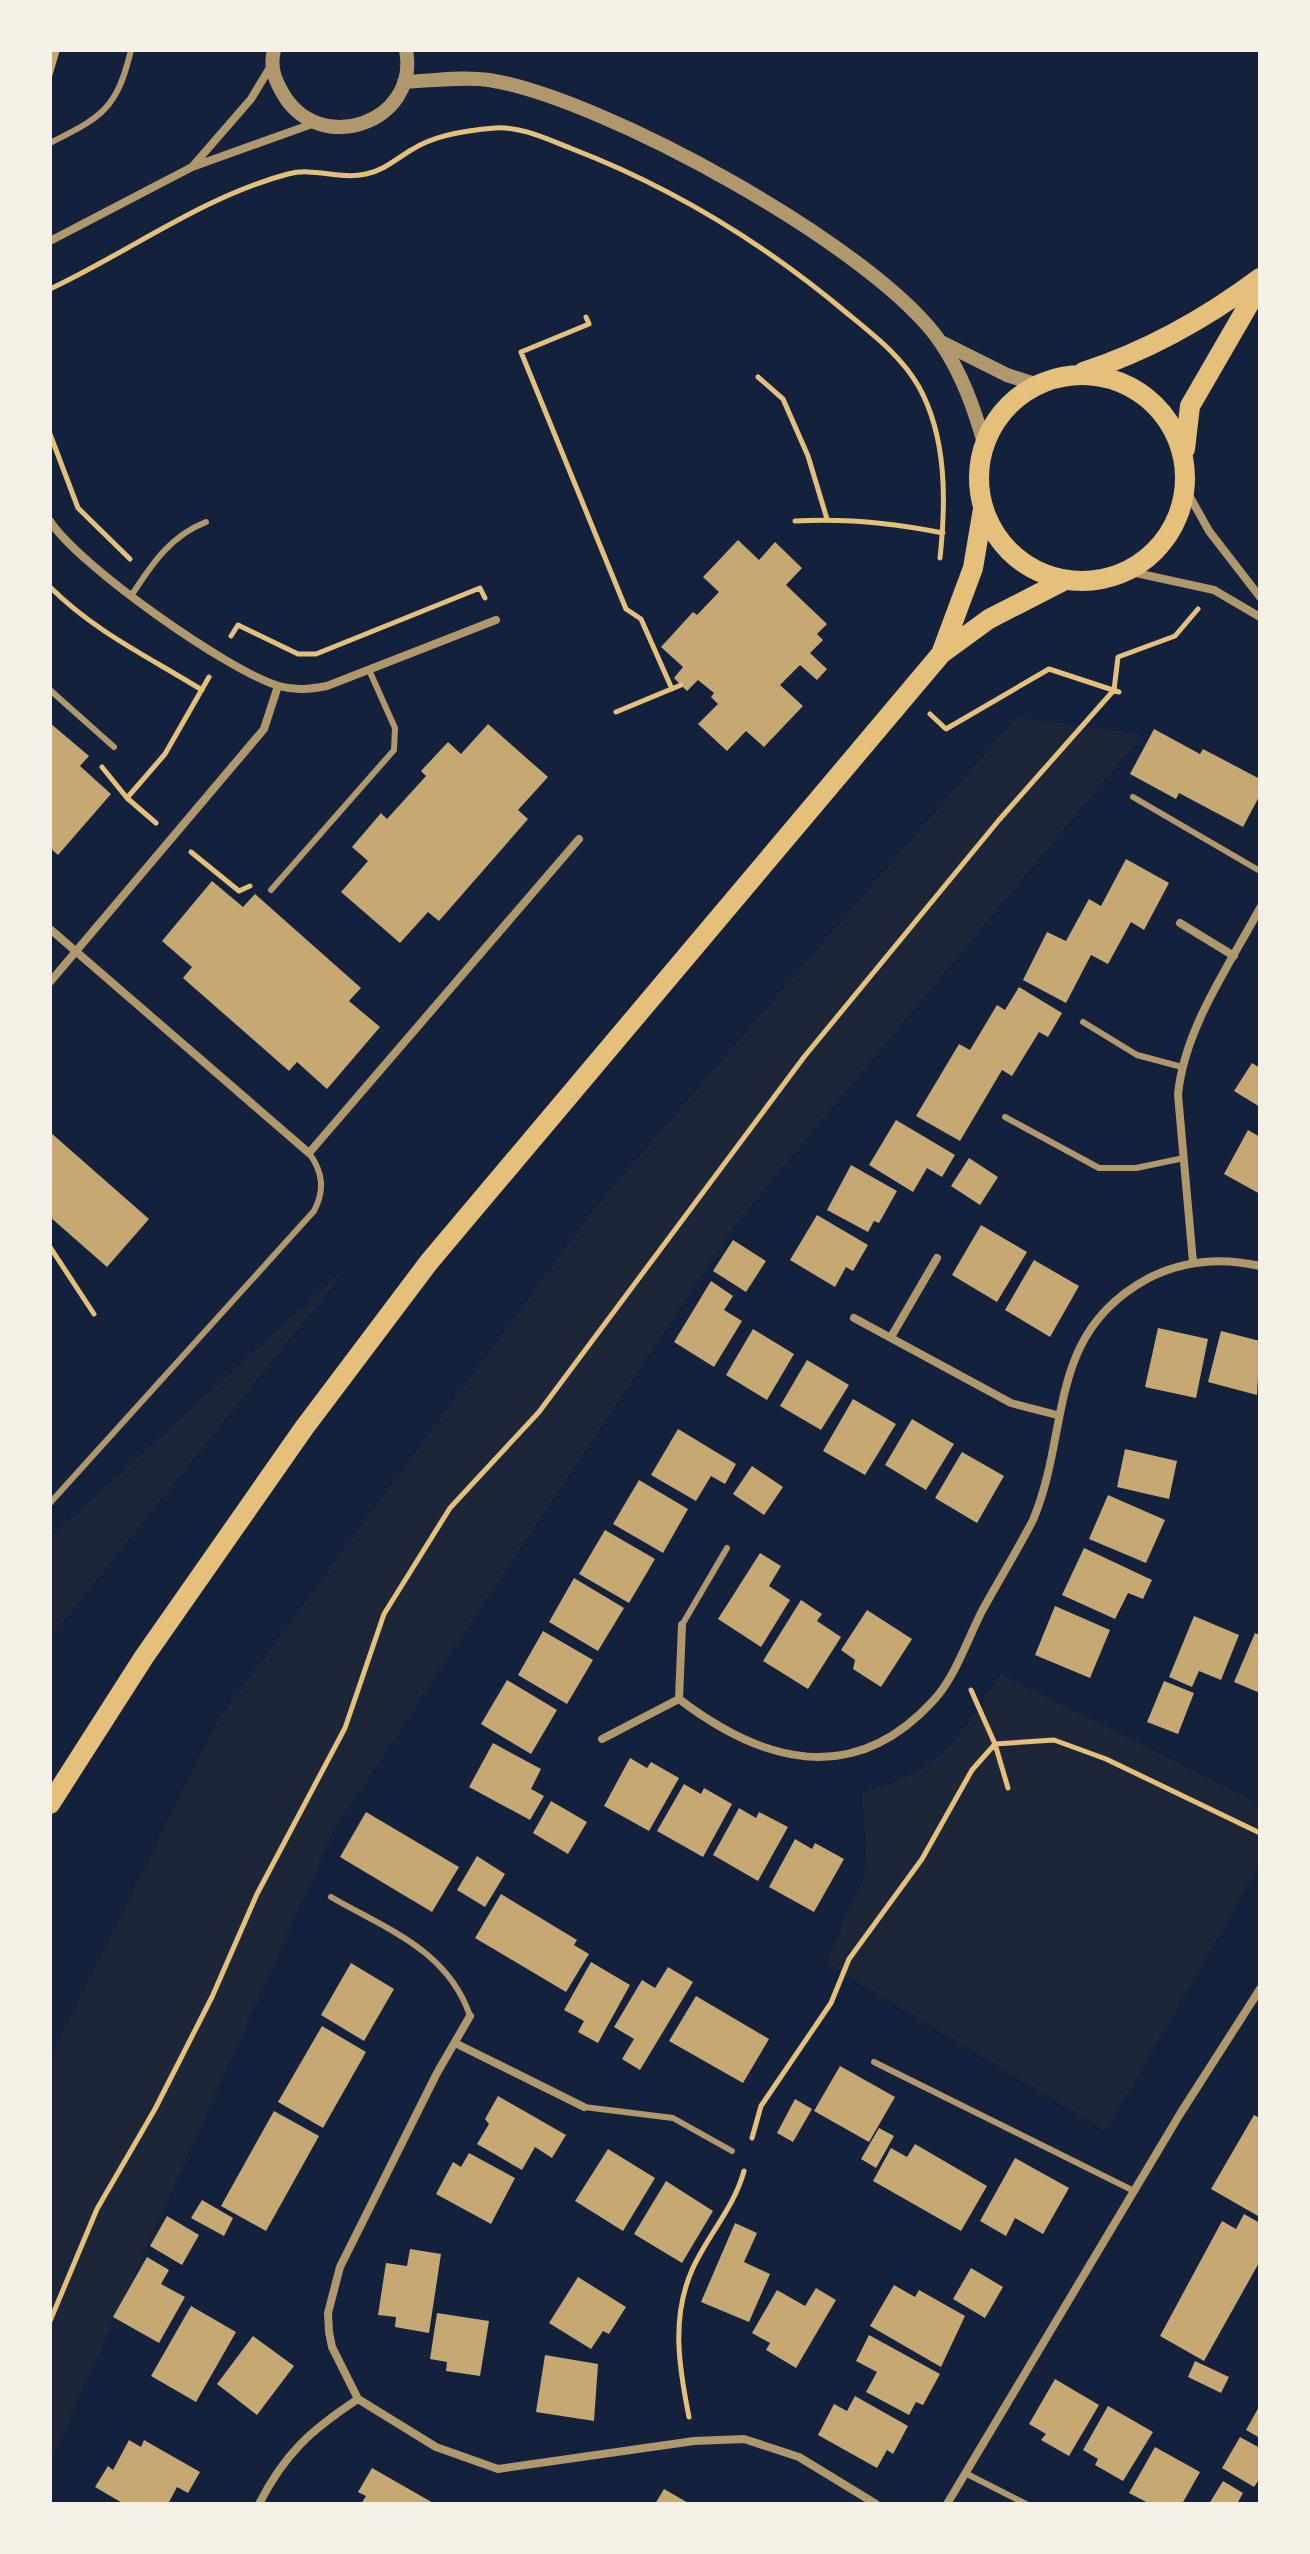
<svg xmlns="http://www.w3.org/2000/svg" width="1310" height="2554" font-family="'Titillium Web',sans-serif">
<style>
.green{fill:#1d2539}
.building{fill:#c6a872}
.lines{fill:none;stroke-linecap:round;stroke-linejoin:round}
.path{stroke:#e5c07b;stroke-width:5}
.service{stroke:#b1986c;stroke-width:6}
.minor{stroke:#b1986c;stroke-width:8}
.tertiary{stroke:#b1986c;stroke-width:14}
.primary{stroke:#e5c07b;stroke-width:20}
</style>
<rect width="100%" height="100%" fill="#14213d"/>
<path class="green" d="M1017 717 1142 735 736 1223 335 1828 50 2462V2058L217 1722 597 1206Z
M349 1265 50 1638V1538Z
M1001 1674 1260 1805V1864L1106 2131 826 1963 867 1869 862 1792C942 1772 959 1739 1001 1674Z"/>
<path class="building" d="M50 50H60L51 80H50Z
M738 540 759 560 775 542 802 568 786 585 827 624 817 634 823 640 810 653 827 669 817 680 800 665 780 685 803 706 764 747 746 731 727 751 698 724 718 704 711 697 714 693 698 680 687 691 674 678 683 667 661 647 693 612 697 615 719 592 703 577Z
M50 723 89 756 80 766 111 794 58 855 50 848Z
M488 724 548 777 518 810 528 819 439 921 428 912 400 943 341 892 368 861 352 847 381 813 387 819 426 776 421 771 448 742 461 754Z
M1154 729 1200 754 1203 749 1260 779V795L1243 827 1179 793 1176 799 1130 774Z
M1126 859 1169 883 1144 930 1131 922 1108 964 1091 955 1066 1003 1023 980 1047 932 1066 941 1089 899 1101 906Z
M212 881 243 907 255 894 361 988 349 1001 380 1027 327 1089 297 1062 289 1071 183 978 192 967 162 941Z
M1019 987 1062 1013 1048 1037 1039 1032 1012 1076 1002 1070 960 1141 916 1116 959 1044 970 1050 997 1005 1005 1010Z
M1252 1063 1260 1068V1107L1234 1091Z
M896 1120 955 1155 942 1177 927 1168 913 1192 869 1165Z
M1248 1130 1260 1137V1194L1224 1174Z
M50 1132 149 1219 107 1267 50 1217Z
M969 1158 998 1177 980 1205 951 1186Z
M851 1165 897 1191 879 1223 874 1221 868 1232 827 1210Z
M817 1215 868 1245 853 1271 846 1267 835 1287 790 1260Z
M981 1225 1027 1252 997 1302 952 1275Z
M733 1240 766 1261 746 1292 713 1271Z
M1034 1260 1079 1286 1050 1337 1005 1310Z
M711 1281 733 1296 724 1310 742 1321 714 1367 674 1342Z
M1158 1328 1208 1339 1196 1398 1145 1387Z
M753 1329 794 1354 767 1400 726 1375Z
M1221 1331 1260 1341 1257 1395 1208 1382Z
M807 1360 849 1385 821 1430 780 1406Z
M853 1399 896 1424 865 1475 823 1451Z
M912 1419 954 1444 926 1490 885 1465Z
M678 1429 736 1464 725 1484 711 1476 696 1501 651 1475Z
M1125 1449 1177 1461 1169 1499 1117 1487Z
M962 1452 1004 1476 977 1523 935 1498Z
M752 1466 783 1487 764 1515 733 1494Z
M639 1480 688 1509 663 1553 613 1524Z
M1108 1495 1165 1520 1146 1563 1089 1539Z
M605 1530 655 1559 629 1603 579 1574Z
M1084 1548 1152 1580 1143 1599 1128 1593 1115 1619 1062 1595Z
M760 1553 781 1566 769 1586 790 1600 761 1647 718 1619Z
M574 1578 624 1608 598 1651 549 1622Z
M801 1600 822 1614 817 1621 841 1637 808 1689 763 1661Z
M1055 1606 1110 1630 1090 1678 1035 1655Z
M867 1610 912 1639 881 1687 853 1669 855 1660 841 1650Z
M1194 1616 1239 1635 1221 1680 1199 1671 1192 1687 1169 1677Z
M543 1631 593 1660 567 1704 518 1675Z
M1255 1633 1260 1635V1693L1234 1682Z
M507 1680 557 1710 531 1754 481 1724Z
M1164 1681 1194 1693 1178 1734 1147 1722Z
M493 1743 541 1769 531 1789 544 1796 530 1820 469 1787Z
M630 1758 647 1768 651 1762 679 1778 649 1831 604 1806Z
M684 1784 701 1794 704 1788 732 1804 703 1857 657 1831Z
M551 1801 587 1822 568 1854 533 1833Z
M739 1808 756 1818 759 1812 788 1827 758 1881 713 1855Z
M366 1812 459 1867 432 1912 340 1857Z
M795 1839 812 1849 815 1843 844 1859 814 1912 769 1887Z
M477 1856 505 1874 485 1907 457 1890Z
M501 1894 577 1940 574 1945 589 1954 566 1992 475 1938Z
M591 1962 630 1985 598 2043 578 2032 584 2021 564 2010Z
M351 1963 394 1989 364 2041 321 2015Z
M668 1967 693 1982 640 2070 622 2059 634 2039 614 2027 642 1980 655 1988Z
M696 1996 769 2039 743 2083 669 2041Z
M322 2026 366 2052 323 2128 278 2102Z
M840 2066 895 2097 869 2142 814 2111Z
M498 2096 566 2135 552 2158 535 2147 522 2170 477 2144 489 2124 485 2119Z
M795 2099 812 2109 793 2142 777 2133Z
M274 2111 319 2136 266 2231 221 2206Z
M1254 2115 1260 2118 1258 2216 1211 2189Z
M879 2128 894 2136 876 2168 861 2159Z
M915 2144 987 2186 961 2231 873 2181 891 2148 907 2157Z
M608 2149 655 2178 623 2231 575 2201Z
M469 2153 515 2178 491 2224 436 2194 453 2162 461 2167Z
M1015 2158 1069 2188 1043 2234 1015 2218 1006 2236 980 2221Z
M666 2181 713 2211 682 2263 634 2234Z
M202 2200 233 2218 224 2236 191 2218Z
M1244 2214 1260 2223V2261L1204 2361 1160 2336 1222 2221 1236 2229Z
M167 2216 199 2235 182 2265 150 2246Z
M735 2223 757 2233 744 2262 770 2274 749 2322 701 2302Z
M410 2249 441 2254 429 2333 395 2327 396 2317 378 2315 386 2263 407 2266Z
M147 2257 169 2270 161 2284 185 2297 159 2343 113 2317Z
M971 2268 1003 2287 985 2318 953 2299Z
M578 2277 626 2307 609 2334 603 2331 591 2349 549 2323Z
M894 2285 915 2297 919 2290 965 2316 941 2367 870 2326Z
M816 2288 836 2300 796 2368 766 2350 770 2343 752 2333 777 2290 805 2306Z
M191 2306 236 2332 196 2402 151 2376Z
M437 2313 489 2321 480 2376 446 2371 447 2362 430 2359Z
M869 2335 940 2374 923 2405 916 2402 909 2415 866 2392 877 2372 856 2361Z
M253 2336 294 2366 257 2415 217 2384Z
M545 2355 598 2364 594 2421 536 2412Z
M1195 2361 1229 2377 1221 2393 1188 2377Z
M1055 2379 1099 2405 1069 2456 1041 2440 1046 2434 1029 2424Z
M855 2396 908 2426 893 2454 887 2450 877 2468 818 2435 834 2404 847 2411Z
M1260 2405V2438L1246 2430Z
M1108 2406 1153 2432 1123 2481 1095 2465 1098 2459 1083 2450Z
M1240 2437 1260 2448V2478L1254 2487 1222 2468Z
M129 2440 141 2447 144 2440 200 2472 188 2493 177 2487 168 2504H124L95 2487 108 2466 113 2470Z
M1155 2447 1200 2472 1182 2504H1150L1129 2493Z
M372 2468 435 2504H361L366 2496 358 2492Z
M1223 2481 1243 2493 1237 2504H1209Z
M664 2489 690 2504H655Z"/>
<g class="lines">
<path class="path" d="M50 289C129 252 204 196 288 174 314 167 339 180 366 174 385 170 397 158 413 149 435 135 469 130 495 128 520 126 547 139 570 148 672 187 765 244 848 314 875 336 902 357 919 387 947 438 946 502 940 558
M586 317 589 324 521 352 626 609 641 619 672 689
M758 377 783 399 808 456 827 519
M50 434 78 508 130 559
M795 521C845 518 894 523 943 533
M50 587C95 632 149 657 202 690
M231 636 238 625 298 654H316L480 588 485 598
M616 712 681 685
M930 714 946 729 1049 669 1119 692 1114 690
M102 767 127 798 156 823
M127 798 165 754 209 677
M191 852 239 891 250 886
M50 1247 94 1314
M971 1690 995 1744 1008 1788
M752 2138 761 2106 831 2003 849 1959 922 1859 972 1770 995 1744 1054 1740 1106 1759 1260 1833
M50 2321 97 2209 155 2109 212 1997 257 1894 345 1728 384 1614 450 1508 539 1412 804 1057 999 820 1114 690 1118 657 1175 636 1198 609
M689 2417C679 2367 671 2318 692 2270 707 2236 734 2208 744 2171"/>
<path class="service" d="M50 143C102 117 117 109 131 50
M131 596C152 564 170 536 206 522
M50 690 114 747
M1133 797 1260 871
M271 890 394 750 395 728 370 672
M1083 1022 1137 1055 1182 1067
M1005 1117 1099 1168H1136L1184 1158
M50 1503 314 1211C325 1190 323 1172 309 1153
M682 1625 727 1548
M331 1897C386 1929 448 1950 470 2016
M874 2062 1134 2191
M584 2107 673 2118 732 2151
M965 2473 1026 2504"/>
<path class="minor" d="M192 167 251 99 271 66
M50 241 192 167 315 123
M1185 488 1209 531 1260 597
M50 521C78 565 228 671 279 686 296 691 310 689 327 686L496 620
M1127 571 1214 590 1260 617
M1180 923 1234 956
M50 929 309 1153 579 839
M50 982 264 729 278 686
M1193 1262 1178 1095C1184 1029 1229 966 1260 908
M854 1318 1011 1403 1057 1415
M891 1337 937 1258
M679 1699C763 1763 853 1788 933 1701 956 1676 967 1640 982 1611 999 1580 1017 1551 1033 1520 1071 1430 1045 1335 1147 1279 1183 1260 1221 1257 1260 1266
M602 1739 679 1699 682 1625
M470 2016 437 2073 340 2267 328 2313 329 2332 332 2347 358 2399 436 2447 498 2469 694 2441 744 2439 799 2457 876 2504
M455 2043 584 2107
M259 2504C285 2453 311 2430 358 2399
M947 2504 1180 2114 1260 1989"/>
<path class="tertiary" d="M274 50C270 66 274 78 282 92 318 158 420 123 406 50
M404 82C431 81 462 76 489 80 601 97 878 249 941 343 962 374 974 408 984 443
M941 342 1007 375 1038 385"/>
<path class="primary" d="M1083 372C1148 351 1205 319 1260 278
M979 478a103 103 0 1 1 206 0a103 103 0 1 1-206 0Z
M1185 449 1190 406 1260 285
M941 654 973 568 983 509
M50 1804 144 1657 304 1428 429 1262 941 654 989 619 1065 580"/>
</g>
<rect width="1310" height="2554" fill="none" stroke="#f6f1e7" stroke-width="104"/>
</svg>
